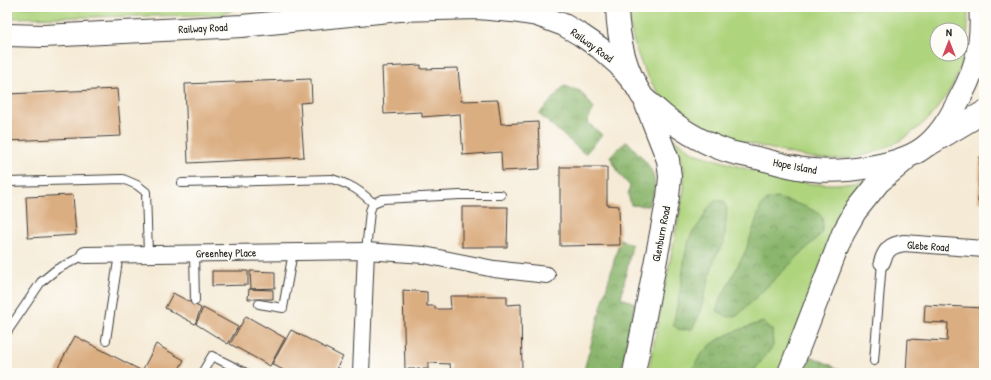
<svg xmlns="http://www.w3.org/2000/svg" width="991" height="380" font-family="'Patrick Hand',sans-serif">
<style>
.grass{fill:#afd47e;stroke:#66784d;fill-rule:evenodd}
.forest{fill:url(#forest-crowns);stroke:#546944}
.building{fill:#dbae82}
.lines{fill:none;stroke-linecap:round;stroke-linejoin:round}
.lane-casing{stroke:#3d3b38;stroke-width:10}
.street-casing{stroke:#3d3b38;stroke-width:18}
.secondary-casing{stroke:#3d3b38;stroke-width:24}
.primary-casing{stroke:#3d3b38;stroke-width:24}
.lane{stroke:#fff;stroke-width:8}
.street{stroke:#fff;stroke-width:16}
.secondary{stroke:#fff;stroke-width:22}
.primary{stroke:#fff;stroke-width:22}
.labels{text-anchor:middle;stroke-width:3.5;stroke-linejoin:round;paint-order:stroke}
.street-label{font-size:11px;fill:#1c1c1c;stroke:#fdfcf7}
</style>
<defs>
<pattern id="forest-crowns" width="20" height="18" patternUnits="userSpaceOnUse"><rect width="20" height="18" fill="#8bb66d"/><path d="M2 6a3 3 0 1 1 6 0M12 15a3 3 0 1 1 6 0" fill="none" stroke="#719359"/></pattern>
</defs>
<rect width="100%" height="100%" fill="#fdfcf7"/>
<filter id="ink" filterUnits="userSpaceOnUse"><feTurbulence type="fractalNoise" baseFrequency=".025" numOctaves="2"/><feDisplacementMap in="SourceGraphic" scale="8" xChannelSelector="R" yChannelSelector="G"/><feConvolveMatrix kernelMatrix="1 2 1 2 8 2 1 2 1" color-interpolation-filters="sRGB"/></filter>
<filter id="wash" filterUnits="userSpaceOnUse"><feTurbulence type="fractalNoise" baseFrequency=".012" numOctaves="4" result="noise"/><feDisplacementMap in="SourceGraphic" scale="16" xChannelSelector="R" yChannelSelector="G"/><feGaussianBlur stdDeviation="0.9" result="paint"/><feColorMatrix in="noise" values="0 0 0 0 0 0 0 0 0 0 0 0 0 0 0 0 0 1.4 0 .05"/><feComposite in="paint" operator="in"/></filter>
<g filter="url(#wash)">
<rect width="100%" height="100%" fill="#f5ead5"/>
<path class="grass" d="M7 7H241L219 15 7 18Z
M628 7H967C976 84 918 153 841 159 815 161 790 153 764 147 745 142 724 139 706 130 656 107 632 60 628 7ZM937 30H961V54H937Z
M673 138 694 153 750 170 812 184H838L870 180 783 373H648L684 190V168Z"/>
<path class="forest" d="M564 86 580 91 594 108 587 122 602 135 585 154 539 114Z
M627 141C646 163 665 175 648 206L631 205 628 194 630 186 620 175 610 156Z
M778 198C788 201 819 209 822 218 824 224 822 229 821 234L737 316 729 317 717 311 718 304 746 250 761 206 768 199Z
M716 200 724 201 727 209 724 243 715 257 698 318 692 329 680 330 673 325 681 287 685 255 691 235 702 220 707 209Z
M620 239 632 245 621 298 635 303 621 373H589L584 370Z
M763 322 772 330 773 346 752 373H691C704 340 731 332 763 322Z
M811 356 841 370 840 373H804Z"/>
<g id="blocks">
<path class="building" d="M421 65V69L458 68 461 101 498 100 501 124 538 122 540 169 502 171 501 152 463 155 460 114 422 117V112L384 114 382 67Z
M311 79 312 102 300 103 304 157 188 163 185 84Z
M117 89 121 136 7 141V94Z
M980 157H984V202H978Z
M560 167H607V205L619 206 620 245 560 246Z
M73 195 76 235 28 238 26 197Z
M462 207H508L507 247H462Z
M212 271H248V285L212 286Z
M250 271 275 272V288L251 289Z
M249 289 273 290V299H248Z
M403 290 427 292V306H435V309H451L450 296H507V305L521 304 522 373H451L450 364 428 363V369H405Z
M173 293 201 308 195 324 165 308Z
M925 305 984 308V373H906L908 339 947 341 948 323 924 322Z
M203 308 238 327 228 344 196 324Z
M246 316 285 338 270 366 230 344Z
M291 330 343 357 337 367 345 372 344 373H289L272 364Z
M75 336 142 371 156 344 184 360 177 373H59L56 371Z"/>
</g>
</g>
<g filter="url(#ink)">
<use href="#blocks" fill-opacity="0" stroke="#3d3b38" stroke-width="1"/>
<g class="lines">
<defs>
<path id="lane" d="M7 182 123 179 137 185 146 192 148 254
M182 183 332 179C351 185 358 189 373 203
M366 251 370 211 373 203 383 199 460 195H501
M194 253 195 301
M259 304 283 308 293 252
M7 332 41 282 57 269 85 255
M106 340 119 254
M874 361 882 262
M202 373 212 356 246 373"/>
<path id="street" d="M85 255 366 251 424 255 494 269 547 275
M882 262C886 249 891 245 904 243L984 249
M361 373 366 251"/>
<path id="secondary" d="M7 35 44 36 242 26 399 10 478 8 512 11 537 15 564 25 581 35 600 48 619 65 634 83
M930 144 984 112"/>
<path id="primary" d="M617 7C618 38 625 70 642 96 646 101 651 104 655 108 676 127 701 142 727 151 737 154 747 156 757 158 775 162 794 169 813 170 843 173 905 166 928 144 943 131 953 112 962 94 976 68 983 37 980 7
M634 373 668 197 670 177 668 160 646 104
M789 373 843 233 855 212 879 182 904 161"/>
</defs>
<use href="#lane" class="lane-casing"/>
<use href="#street" class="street-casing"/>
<use href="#secondary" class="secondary-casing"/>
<use href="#primary" class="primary-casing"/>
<use href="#lane" class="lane"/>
<use href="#street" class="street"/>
<use href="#secondary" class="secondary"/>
<use href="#primary" class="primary"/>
</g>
</g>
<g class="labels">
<g class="street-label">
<text transform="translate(203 28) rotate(-3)" y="4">Railway Road</text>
<text transform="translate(592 45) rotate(36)" y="4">Railway Road</text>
<text transform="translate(795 166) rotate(11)" y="4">Hope Island</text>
<text transform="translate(661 234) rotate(-79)" y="4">Glenburn Road</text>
<text transform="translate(928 246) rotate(4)" y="4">Glebe Road</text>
<text transform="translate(226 253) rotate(-1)" y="4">Greenhey Place</text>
</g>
</g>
<rect width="991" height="380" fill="none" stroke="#fdfcf7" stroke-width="24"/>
<g transform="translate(949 42)"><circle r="19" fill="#fdfcf7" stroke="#a3a29f"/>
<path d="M0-3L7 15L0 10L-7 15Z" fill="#d1495b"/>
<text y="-6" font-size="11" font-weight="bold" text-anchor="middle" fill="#1c1c1c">N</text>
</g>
</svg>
